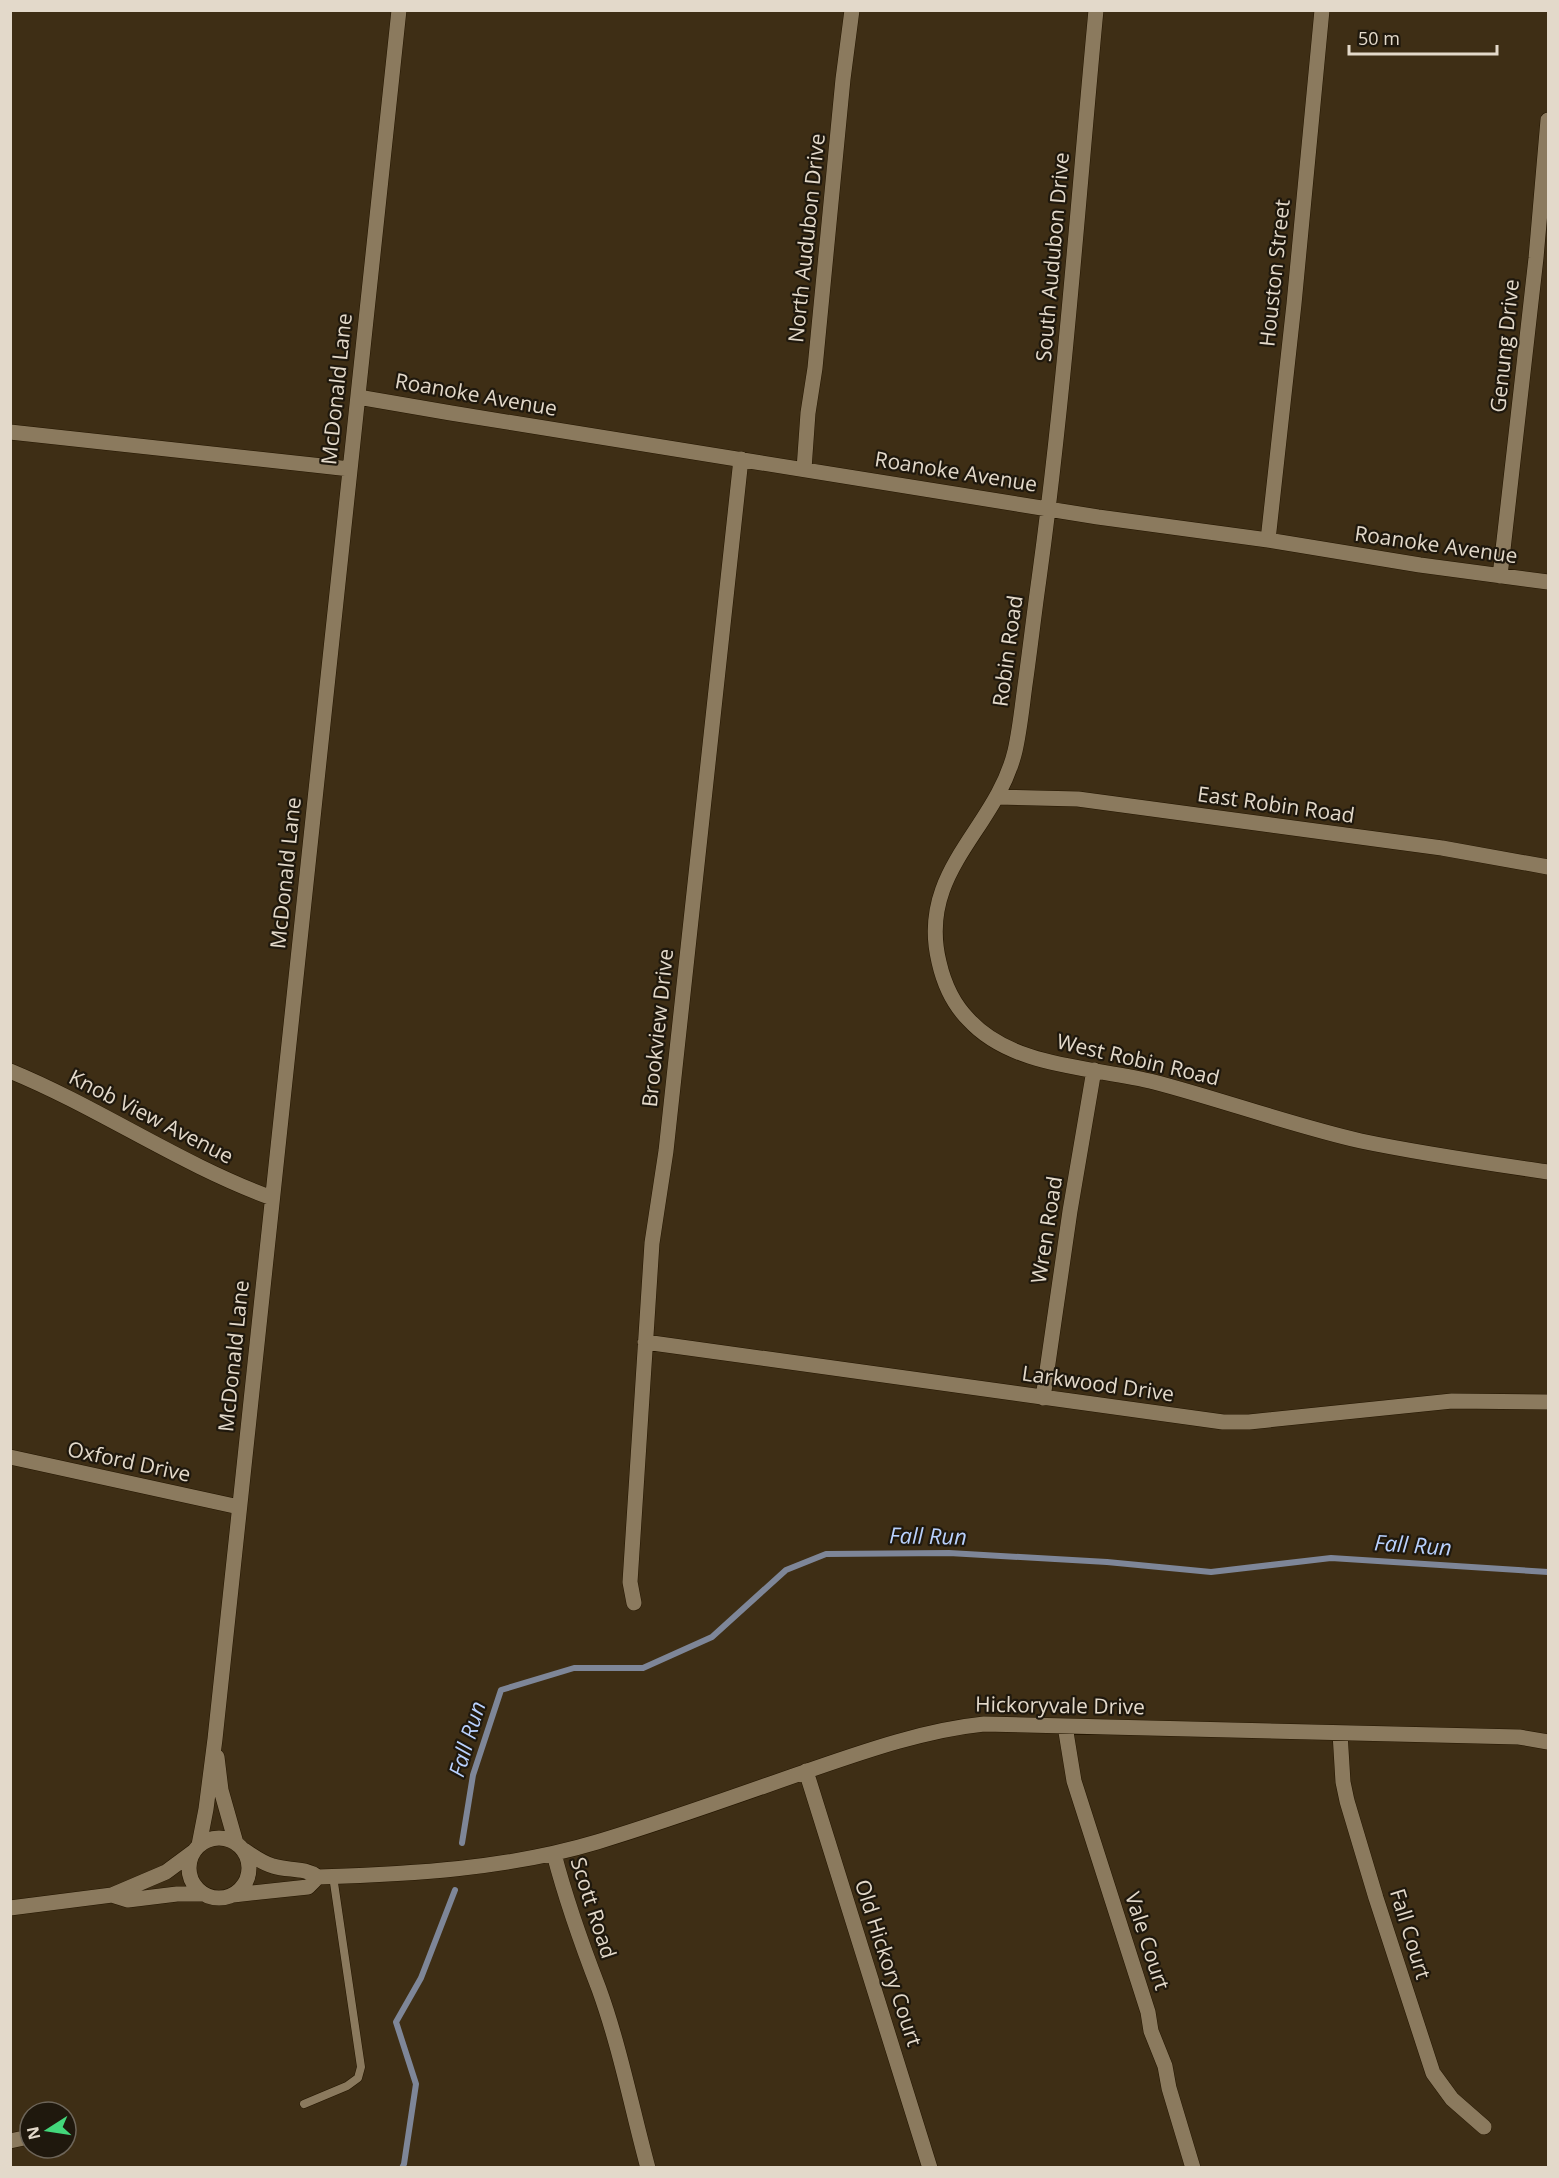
<svg xmlns="http://www.w3.org/2000/svg" width="1559" height="2178" font-family="'Open Sans',sans-serif">
<style>
.lines{fill:none;stroke-linecap:round;stroke-linejoin:round}
.stream{stroke:#7e8698;stroke-width:6}
.service-casing{stroke:#241600;stroke-width:9}
.minor-casing{stroke:#241600;stroke-width:16}
.service{stroke:#8b7a5e;stroke-width:8}
.minor{stroke:#8b7a5e;stroke-width:15}
.labels{text-anchor:middle;stroke-width:4.5;stroke-linejoin:round;paint-order:stroke}
.street-label{font-size:21px;fill:#e3d9ca;stroke:#1f180d}
.water-label{font-size:22px;font-style:italic;fill:#b9d1fe;stroke:#1f180d}
</style>
<rect width="100%" height="100%" fill="#3e2e15"/>
<g class="lines">
<path class="stream" d="M462 1843 473 1775 501 1690 574 1668H643L712 1637 786 1570 826 1554 949 1553 1107 1562 1211 1572 1331 1558 1548 1572
M402 2168 404 2164 416 2084 396 2022 421 1978 455 1890"/>
<defs>
<path id="service" d="M304 2104 347 2086 358 2078 361 2067 333 1876"/>
<path id="minor" d="M1096 10C1078 200 1065 390 1039 579 1034 614 1030 650 1025 685 1022 707 1020 729 1015 751 996 830 917 871 939 962 944 984 953 1004 969 1020 1013 1068 1094 1067 1154 1082 1223 1100 1291 1125 1361 1141 1423 1154 1486 1163 1548 1172
M358 397 451 413 1098 517 1268 540 1420 565 1548 582
M10 432 350 469
M804 469 808 413 815 368 843 79 852 10
M1268 540 1294 304 1322 10
M1500 576 1536 258 1548 120
M997 797 1078 799 1442 848 1548 867
M10 1071C100 1108 181 1165 272 1198
M645 1342 1223 1422H1249L1452 1401 1548 1402
M1043 1398 1070 1211 1094 1070
M10 1457 239 1507
M634 1603 630 1582 652 1243 666 1151 741 459
M1065 1726 1074 1781 1148 2012 1151 2031 1165 2066 1169 2088 1193 2168
M1340 1733 1343 1782 1347 1801 1376 1898 1433 2073 1452 2099 1484 2127
M217 1757 221 1790 236 1843
M806 1771 930 2168
M189 1868a30 30 0 1 1 60 0a30 30 0 1 1-60 0Z
M199 1845 206 1809 215 1739 399 10
M244 1850C253 1856 262 1863 273 1866 289 1871 304 1867 318 1877 412 1874 507 1869 597 1842 670 1820 741 1794 813 1769 868 1750 926 1730 984 1724L1519 1737 1548 1742
M554 1854C566 1900 582 1945 599 1989 620 2047 632 2109 648 2168
M112 1895 128 1900 177 1894H204
M233 1895 308 1887 318 1877
M10 1908 112 1895 166 1872 193 1852
M10 2141 24 2138"/>
</defs>
<use href="#service" class="service-casing"/>
<use href="#minor" class="minor-casing"/>
<use href="#service" class="service"/>
<use href="#minor" class="minor"/>
</g>
<g class="labels">
<g class="street-label">
<text transform="translate(807 238) rotate(-84)" y="7">North Audubon Drive</text>
<text transform="translate(1053 257) rotate(-85)" y="7">South Audubon Drive</text>
<text transform="translate(1275 273) rotate(-84)" y="7">Houston Street</text>
<text transform="translate(1505 346) rotate(-84)" y="7">Genung Drive</text>
<text transform="translate(337 389) rotate(-84)" y="7">McDonald Lane</text>
<text transform="translate(476 395) rotate(10)" y="7">Roanoke Avenue</text>
<text transform="translate(956 472) rotate(9)" y="7">Roanoke Avenue</text>
<text transform="translate(1436 545) rotate(8)" y="7">Roanoke Avenue</text>
<text transform="translate(1008 651) rotate(-82)" y="7">Robin Road</text>
<text transform="translate(1276 805) rotate(8)" y="7">East Robin Road</text>
<text transform="translate(286 873) rotate(-84)" y="7">McDonald Lane</text>
<text transform="translate(658 1028) rotate(-84)" y="7">Brookview Drive</text>
<text transform="translate(1138 1060) rotate(13)" y="7">West Robin Road</text>
<text transform="translate(151 1117) rotate(27)" y="7">Knob View Avenue</text>
<text transform="translate(1047 1230) rotate(-81)" y="7">Wren Road</text>
<text transform="translate(234 1356) rotate(-84)" y="7">McDonald Lane</text>
<text transform="translate(1098 1384) rotate(8)" y="7">Larkwood Drive</text>
<text transform="translate(129 1462) rotate(12)" y="7">Oxford Drive</text>
<text transform="translate(1060 1706) rotate(1)" y="7">Hickoryvale Drive</text>
<text transform="translate(593 1908) rotate(72)" y="7">Scott Road</text>
<text transform="translate(1410 1934) rotate(73)" y="7">Fall Court</text>
<text transform="translate(1147 1941) rotate(72)" y="7">Vale Court</text>
<text transform="translate(888 1963) rotate(72)" y="7">Old Hickory Court</text>
</g>
<g class="water-label">
<text transform="translate(928 1536) rotate(1)" y="8">Fall Run</text>
<text transform="translate(1413 1545) rotate(4)" y="8">Fall Run</text>
<text transform="translate(467 1739) rotate(-73)" y="8">Fall Run</text>
</g>
</g>
<rect width="1559" height="2178" fill="none" stroke="#e3d9ca" stroke-width="24"/>
<g transform="translate(48 2130) rotate(258)"><circle r="28" fill="#1f180d" stroke="#6d6559" stroke-width="1.5"/>
<path d="M0-4.5L10 22L0 15L-10 22Z" fill="#43d77b"/>
<text y="-9" font-size="16" font-weight="bold" text-anchor="middle" fill="#e3d9ca">N</text>
</g>
<path d="M1349 45v9h148v-9" fill="none" stroke="#e3d9ca" stroke-width="3"/>
<text x="1358" y="45" font-size="18" fill="#e3d9ca" stroke="#1f180d" stroke-width="4.5" paint-order="stroke">50 m</text>
</svg>
